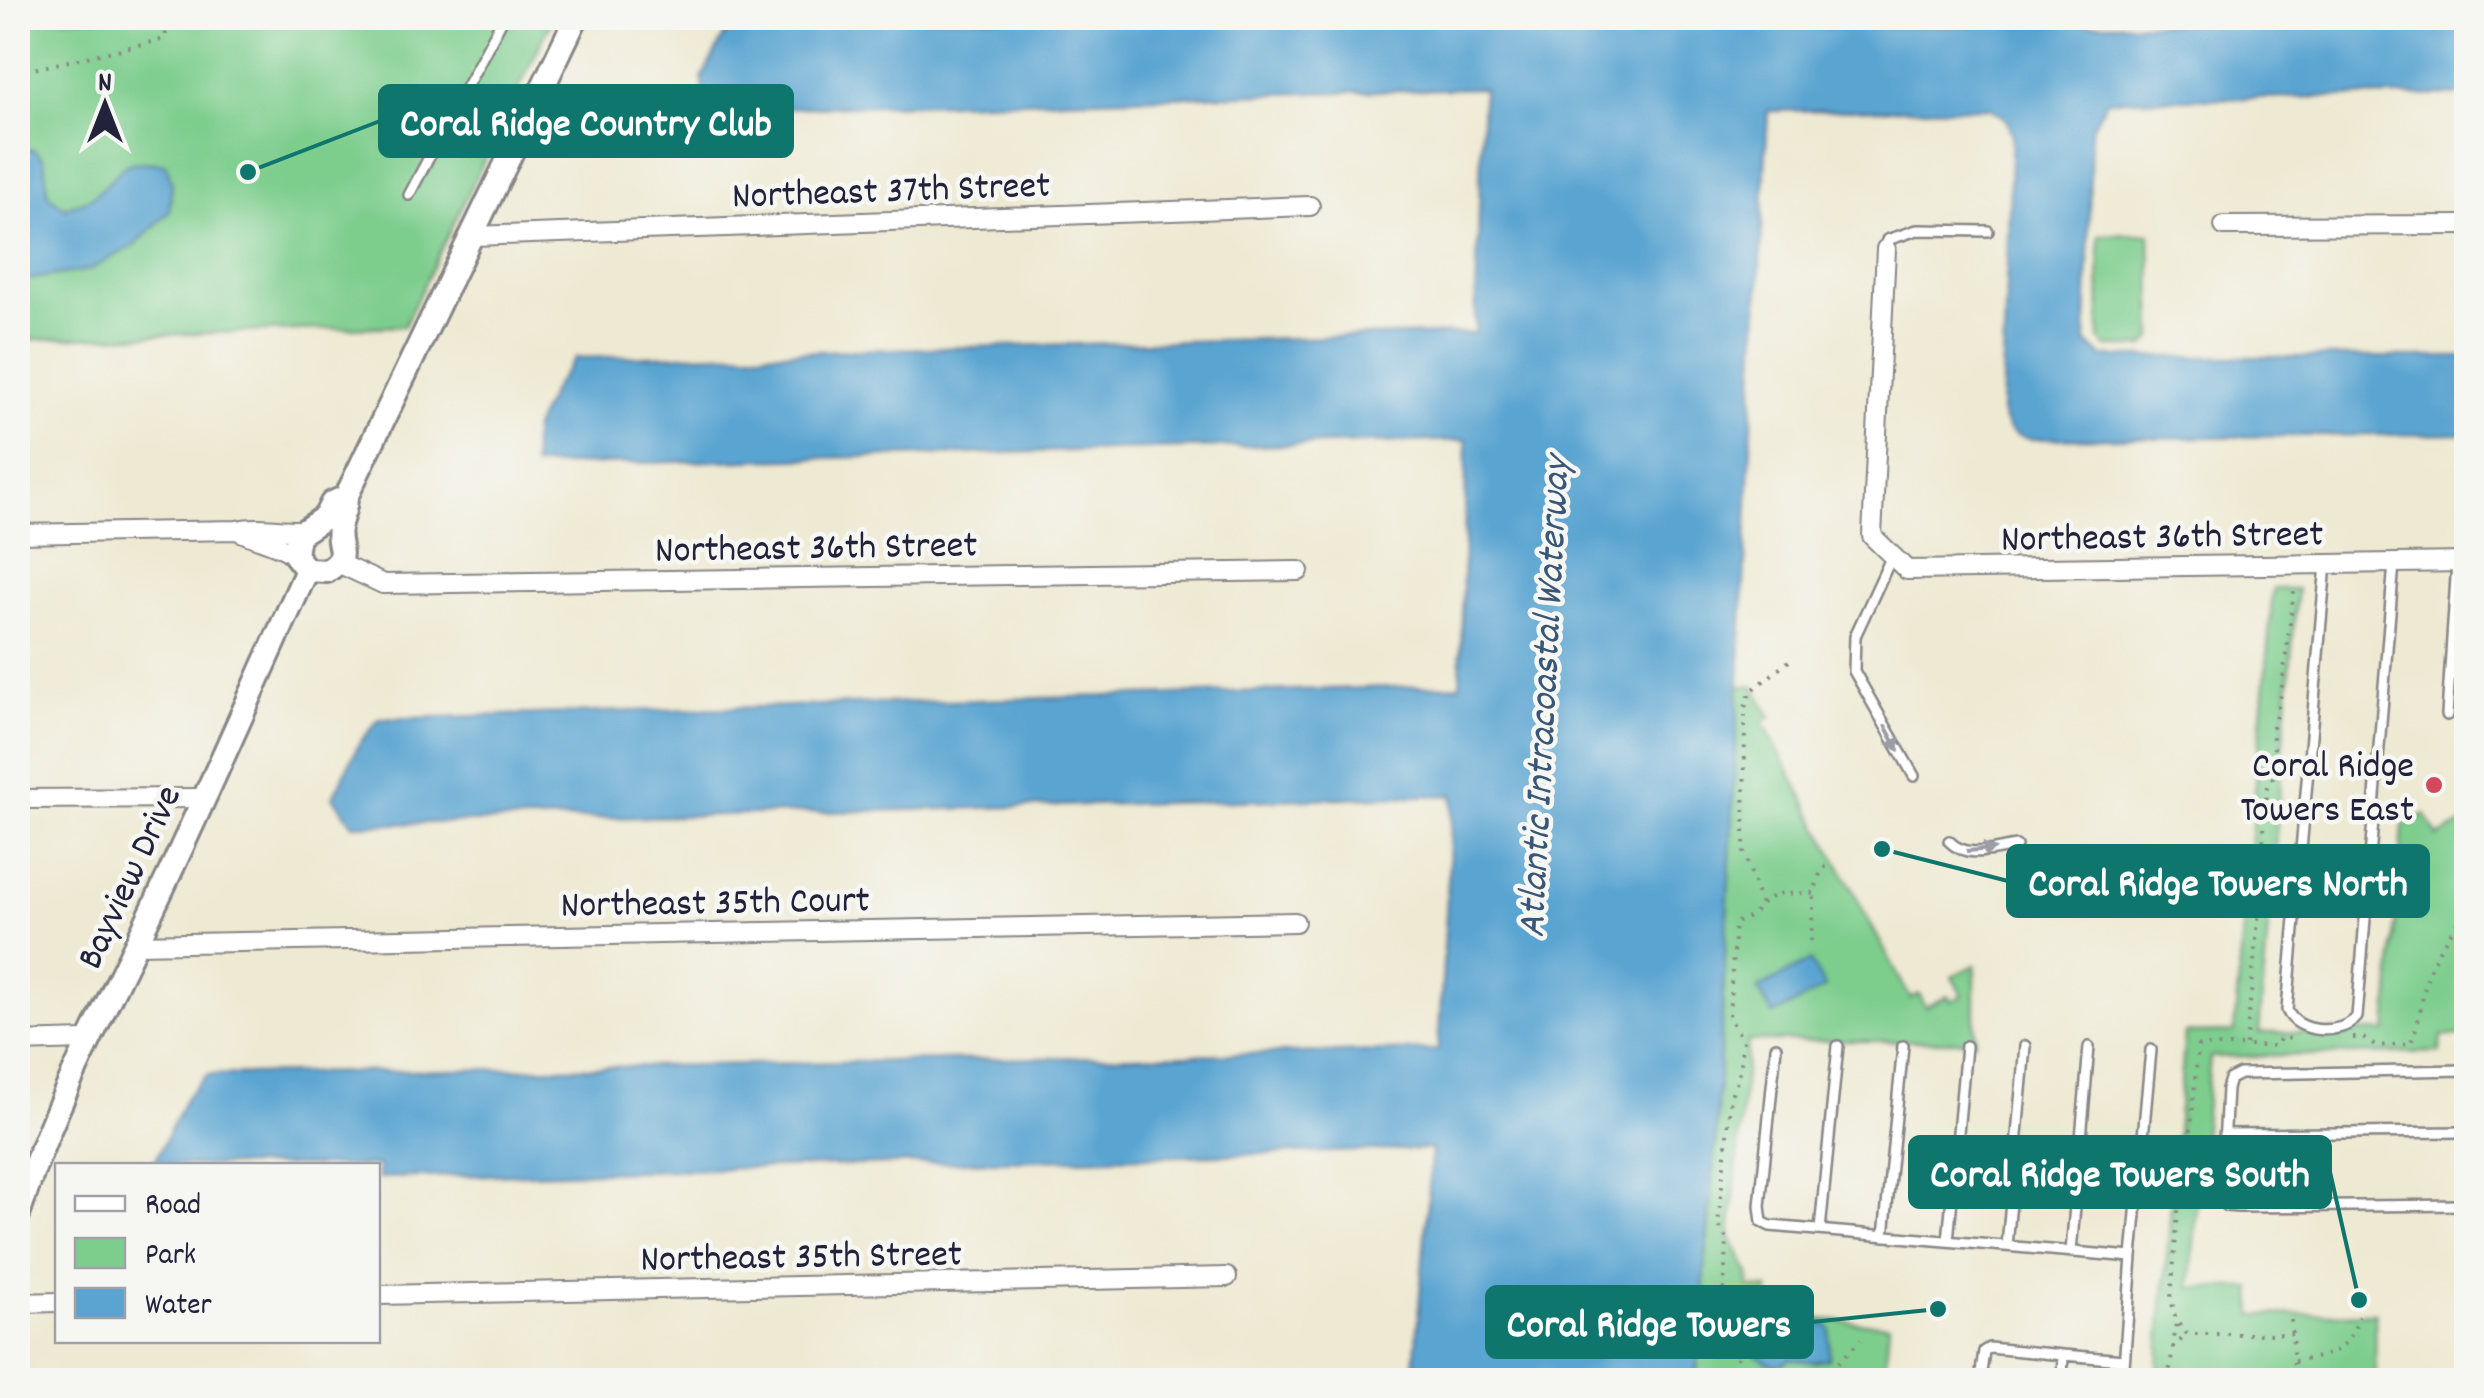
<svg xmlns="http://www.w3.org/2000/svg" width="2484" height="1398" font-family="Dekko,sans-serif">
<style>
.green{fill:#7dcd8d;stroke:#507864;stroke-width:2.5}
.water{fill:#5aa4d1;stroke:#3e6386;stroke-width:2.5}
.lines{fill:none;stroke-linecap:round;stroke-linejoin:round}
.lane-casing{stroke:#888686;stroke-width:14}
.street-casing{stroke:#888686;stroke-width:22}
.secondary-casing{stroke:#888686;stroke-width:28}
.path{stroke:#888686;stroke-width:4;stroke-dasharray:2.5 8;stroke-linecap:butt}
.lane{stroke:#fff;stroke-width:9}
.street{stroke:#fff;stroke-width:18}
.secondary{stroke:#fff;stroke-width:22}
.oneway{fill:#9c9ca7}
.poi-dot{fill:#d1495b;stroke:#f6f6f2;stroke-width:4}
.labels{text-anchor:middle;stroke-width:9;stroke-linejoin:round;paint-order:stroke}
.street-label{font-size:38px;fill:#22223b;stroke:#f6f6f2}
.poi-label{font-size:38px;fill:#22223b;stroke:#f6f6f2;text-anchor:end}
.water-label{font-size:40px;font-style:italic;fill:#385677;stroke:#f6f6f2}
.leader{fill:none;stroke:#0f766e;stroke-width:4}
.callout-dot{fill:#0f766e;stroke:#f6f6f2;stroke-width:4}
.callout{fill:#0f766e;stroke:#0f766e;stroke-width:4}
.callout-label{font-size:40px;text-anchor:middle;font-weight:bold;fill:#fff}
</style>
<rect width="100%" height="100%" fill="#f6f6f2"/>
<filter id="ink" filterUnits="userSpaceOnUse"><feTurbulence type="fractalNoise" baseFrequency=".01" numOctaves="2"/><feDisplacementMap in="SourceGraphic" scale="20" xChannelSelector="R" yChannelSelector="G"/><feConvolveMatrix kernelMatrix="1 2 1 2 8 2 1 2 1" color-interpolation-filters="sRGB"/></filter>
<filter id="wash" filterUnits="userSpaceOnUse"><feTurbulence type="fractalNoise" baseFrequency=".0048" numOctaves="4" result="noise"/><feDisplacementMap in="SourceGraphic" scale="40" xChannelSelector="R" yChannelSelector="G"/><feGaussianBlur stdDeviation="2.25" result="paint"/><feColorMatrix in="noise" values="0 0 0 0 0 0 0 0 0 0 0 0 0 0 0 0 0 1.4 0 .05"/><feComposite in="paint" operator="in"/></filter>
<g filter="url(#wash)">
<rect width="100%" height="100%" fill="#eee9d2"/>
<path class="green" d="M18 18H553L404 326 18 340Z
M2150 234 2153 337 2145 347H2106L2100 340 2099 235Z
M2273 589H2297L2259 1033 2387 1031 2403 826 2425 814 2438 837 2466 822V1036H2442L2440 1052 2210 1057 2190 1288H2252L2253 1315 2375 1313 2376 1380H2157L2185 1033 2234 1032Z
M1738 686H1754L1771 717 1763 722 1910 998 1919 994 1926 1007 1948 996 1951 1001 1962 995 1952 977 1975 965V1041H1748L1730 1236 1749 1274V1287L1769 1289 1768 1315 1889 1325 1884 1380H1696L1716 1134Z"/>
<path class="water" d="M737 18H1773V28L2466 19V95L2107 100 2091 129 2086 342 2102 357H2466V434L2030 439C2012 435 2006 431 2001 412L2012 135 2006 119 1990 108 1768 111 1716 1134 1696 1380H1413L1432 1149 378 1178V1166L161 1165 155 1161 186 1097 207 1075 1438 1050 1453 795 353 825 333 797 359 744 379 719 1460 685 1467 440 533 466V430L553 389 575 358 1475 333 1483 88 704 110 702 78 728 28Z
M18 148 34 150 44 159 48 195 65 208C75 204 88 201 96 194 129 166 115 158 166 164L172 184 169 212 135 245 89 270 18 281Z
M1810 961 1825 988 1773 1015 1758 989Z
M1794 1325H1827L1830 1329 1829 1359 1814 1362 1790 1359C1789 1360 1780 1365 1778 1365 1770 1367 1753 1353 1750 1347L1762 1334Z"/>
</g>
<g filter="url(#ink)">
<g class="lines">
<defs>
<path id="lane" d="M409 195 503 18
M1886 249 1887 240 1917 230 1988 231
M1892 556 1855 636 1854 671 1914 776
M2326 564 2287 1010C2297 1034 2341 1036 2357 1017L2394 563
M2447 715 2457 562
M1949 841C1967 860 1993 849 2016 846
M1776 1047 1760 1206 1762 1222 1770 1226 2132 1257 2123 1380
M2466 1070 2240 1074 2230 1079 2227 1089 2222 1185V1201L2226 1206 2238 1207 2466 1205
M2224 1134 2466 1132
M1820 1230 1838 1046
M1884 1236 1903 1046
M1948 1241 1966 1046
M2007 1246 2025 1046
M2071 1252 2089 1047
M2132 1257 2151 1050
M1980 1380 1984 1351 1989 1348 2063 1355
M2062 1380 2063 1355 2124 1360"/>
<path id="street" d="M2224 226 2466 225
M474 236 1310 206
M1886 249 1872 536 1907 570 2466 562
M237 530C256 540 277 543 295 555
M18 534 237 530C259 525 280 531 303 530
M338 563 383 584 1299 571
M18 799 203 798
M136 944 1295 922
M18 1042 86 1040
M378 1295 1227 1277
M18 1303 58 1302"/>
<path id="secondary" d="M346 497 332 503 325 517 298 535 295 555 307 570 327 571C352 555 335 549 339 528 341 516 346 510 346 497L576 18
M18 1215C48 1120 93 1033 136 944 196 821 250 695 307 570"/>
</defs>
<use href="#lane" class="lane-casing"/>
<use href="#street" class="street-casing"/>
<use href="#secondary" class="secondary-casing"/>
<path class="path" d="M18 78 25 71 165 39 168 18
M1761 904 1776 894 1814 893 1821 870 1831 863
M1811 941 1814 893
M2353 1038H2363L2375 1046 2410 1044C2422 1019 2421 992 2431 966 2439 946 2454 930 2465 912
M2246 1045 2259 910 2270 862 2262 856 2267 789 2277 770 2272 732 2281 694 2294 591
M2291 1320 2295 1380
M2292 1334H2187L2176 1321 2171 1298 2180 1187 2187 1175 2198 1046H2275L2281 1038 2295 1039
M2173 1348 2176 1323
M2294 1361C2328 1357 2349 1352 2359 1316
M1734 1380 1739 1346 1722 1311 1727 1239 1718 1224 1731 1095 1738 1079 1743 1040 1729 1017 1735 923 1752 916 1761 904 1744 852 1745 708 1750 692 1789 661
M1827 1380 1833 1368 1861 1340
M2168 1380 2173 1348 2187 1334"/>
<use href="#lane" class="lane"/>
<use href="#street" class="street"/>
<use href="#secondary" class="secondary"/>
</g>
<defs><path id="oneway-solid" d="M-6-.8H1V-3.2L6.5 0L1 3.2V.8H-6Z" transform="scale(2.5)"/></defs>
<g class="oneway">
<use href="#oneway-solid" transform="translate(1892 738) rotate(61)"/>
<use href="#oneway-solid" transform="translate(1981 850) rotate(-4)"/>
</g>
</g>
<circle class="poi-dot" cx="2434" cy="785" r="10"/>
<g class="labels">
<g class="street-label">
<text transform="translate(891 188) rotate(-2)" y="13">Northeast 37th Street</text>
<text transform="translate(2162 534) rotate(-1)" y="13">Northeast 36th Street</text>
<text transform="translate(816 545) rotate(-1)" y="13">Northeast 36th Street</text>
<text transform="translate(127 876) rotate(-65)" y="13">Bayview Drive</text>
<text transform="translate(715 900) rotate(-1)" y="13">Northeast 35th Court</text>
<text transform="translate(801 1254) rotate(-1)" y="13">Northeast 35th Street</text>
</g>
<g class="poi-label">
<text x="2414" y="776">Coral Ridge<tspan x="2414" dy="44">Towers East</tspan></text>
</g>
<g class="water-label">
<text transform="translate(1541 697) rotate(-87)" y="14">Atlantic Intracoastal Waterway</text>
</g>
</g>
<path class="leader" d="M248 172L380 121M1882 849L2008 881M2359 1300L2330 1172M1938 1309L1812 1322"/>
<g class="callout-dot">
<circle cx="248" cy="172" r="10"/>
<circle cx="1882" cy="849" r="10"/>
<circle cx="2359" cy="1300" r="10"/>
<circle cx="1938" cy="1309" r="10"/>
</g>
<g class="callout">
<rect x="380" y="86" width="412" height="70" rx="10"/>
<rect x="2008" y="846" width="420" height="70" rx="10"/>
<rect x="1910" y="1137" width="420" height="70" rx="10"/>
<rect x="1487" y="1287" width="325" height="70" rx="10"/>
</g>
<g class="callout-label">
<text x="586" y="135">Coral Ridge Country Club</text>
<text x="2218" y="895">Coral Ridge Towers North</text>
<text x="2120" y="1186">Coral Ridge Towers South</text>
<text x="1649" y="1336">Coral Ridge Towers</text>
</g>
<rect width="2484" height="1398" fill="none" stroke="#f6f6f2" stroke-width="60"/>
<rect x="55" y="1163" width="325" height="180" fill="#f6f6f2" stroke="#a1a1a9" stroke-width="2.5"/>
<rect x="75" y="1196" width="50" height="15" fill="#ffffff" stroke="#a1a1a9" stroke-width="2.5"/>
<text x="145" y="1213" font-size="30" fill="#22223b">Road</text>
<rect x="75" y="1238" width="50" height="30" fill="#7dcd8d" stroke="#a1a1a9" stroke-width="2.5"/>
<text x="145" y="1263" font-size="30" fill="#22223b">Park</text>
<rect x="75" y="1288" width="50" height="30" fill="#5aa4d1" stroke="#a1a1a9" stroke-width="2.5"/>
<text x="145" y="1313" font-size="30" fill="#22223b">Water</text>
<g transform="translate(105 105)" stroke="#f6f6f2" stroke-width="8" paint-order="stroke">
<path d="M0-8L18 38L0 25L-18 38Z" fill="#22223b"/>
<text y="-15" font-size="28" font-weight="bold" text-anchor="middle" fill="#22223b">N</text>
</g>
</svg>
